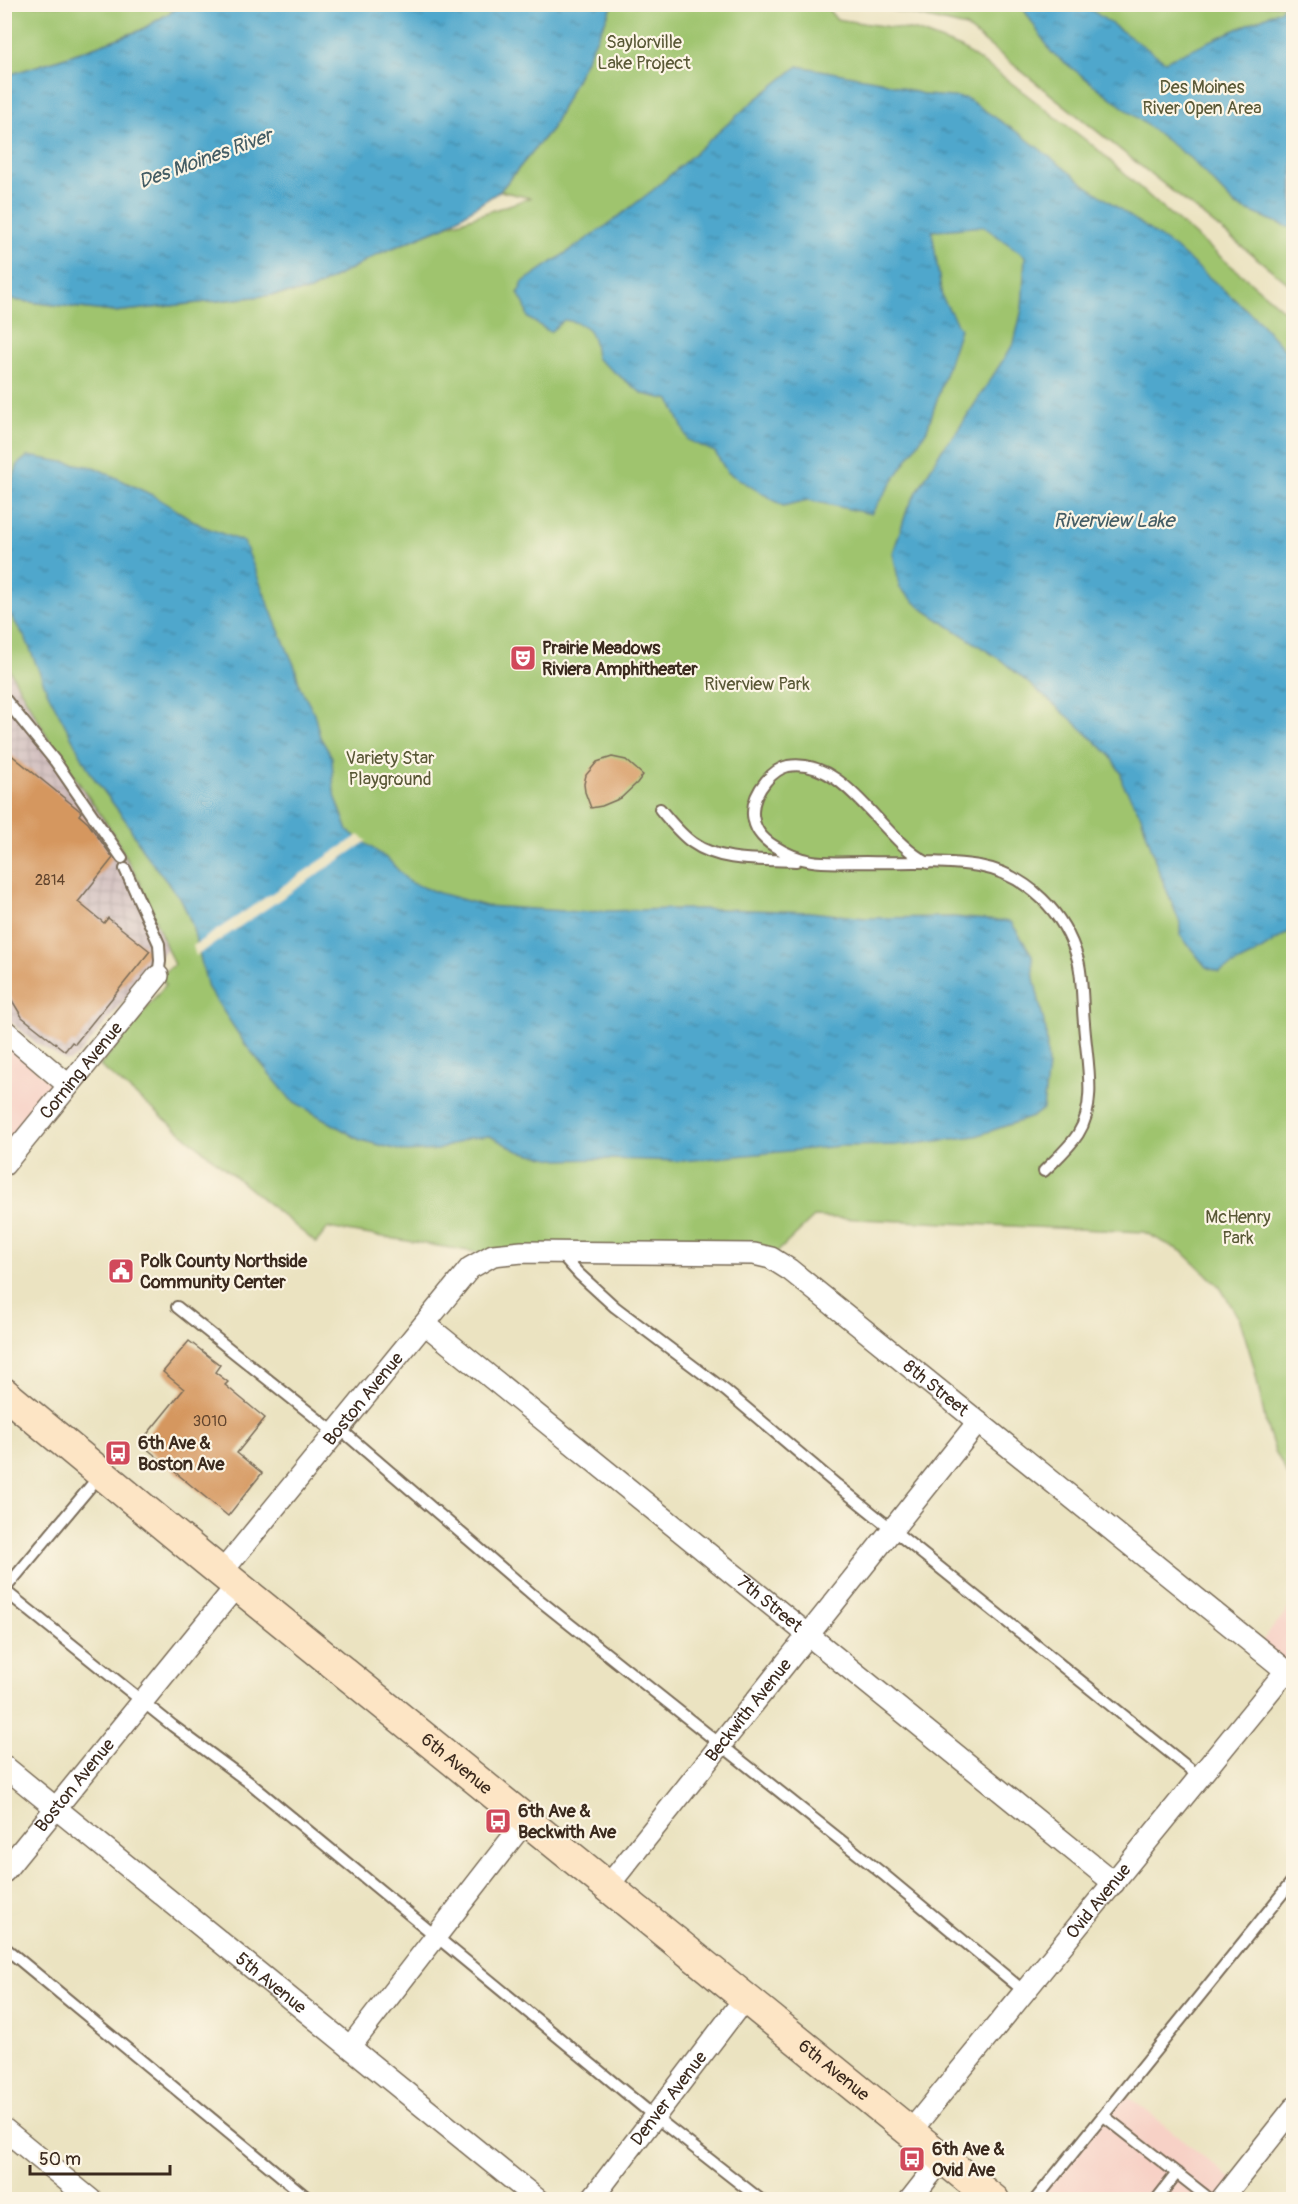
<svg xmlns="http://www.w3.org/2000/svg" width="1298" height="2204" font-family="Pangolin,sans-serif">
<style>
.built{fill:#f7d1c6}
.industrial{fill:url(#industrial-grid)}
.park{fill:#9fc46e;stroke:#6d7746;stroke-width:1.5}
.water{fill:url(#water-ripples);stroke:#466875;stroke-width:1.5}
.pier{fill:#ebe3c1}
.building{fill:#d5975e}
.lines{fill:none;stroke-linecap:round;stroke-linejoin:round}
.service-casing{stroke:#796b57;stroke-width:14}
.minor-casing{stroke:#796b57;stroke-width:24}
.secondary-casing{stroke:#796b57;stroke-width:33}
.service{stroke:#fff;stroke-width:10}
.minor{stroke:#fff;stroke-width:21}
.secondary{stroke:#fde5c5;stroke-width:30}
.labels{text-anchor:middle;stroke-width:4.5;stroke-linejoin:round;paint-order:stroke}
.number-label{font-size:15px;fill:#62452e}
.park-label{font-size:18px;fill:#595836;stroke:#fcf5e5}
.poi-label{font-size:18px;font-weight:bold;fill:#3b2a1e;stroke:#fcf5e5;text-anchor:start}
.street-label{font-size:18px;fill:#3b2a1e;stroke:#fcf5e5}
.water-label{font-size:20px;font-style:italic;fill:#435c64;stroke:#fcf5e5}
</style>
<defs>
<pattern id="industrial-grid" width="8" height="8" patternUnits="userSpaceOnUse" patternTransform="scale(1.5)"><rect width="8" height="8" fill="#d2bfbf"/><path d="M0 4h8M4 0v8" fill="none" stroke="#b5a4a4"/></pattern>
<pattern id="water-ripples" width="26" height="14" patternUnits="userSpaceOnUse" patternTransform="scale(1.5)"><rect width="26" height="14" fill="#50a7cc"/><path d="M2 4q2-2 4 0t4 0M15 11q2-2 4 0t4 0" fill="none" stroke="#4488a5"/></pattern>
</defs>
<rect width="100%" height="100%" fill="#fcf5e5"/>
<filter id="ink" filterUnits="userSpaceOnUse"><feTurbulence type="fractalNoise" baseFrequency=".0167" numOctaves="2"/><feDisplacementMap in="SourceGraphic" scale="12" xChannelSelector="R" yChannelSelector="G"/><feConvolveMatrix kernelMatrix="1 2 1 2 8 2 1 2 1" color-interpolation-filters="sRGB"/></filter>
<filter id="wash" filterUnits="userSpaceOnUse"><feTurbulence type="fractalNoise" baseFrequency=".008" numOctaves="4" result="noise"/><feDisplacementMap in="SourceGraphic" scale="24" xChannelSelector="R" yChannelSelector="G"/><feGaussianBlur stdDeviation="1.35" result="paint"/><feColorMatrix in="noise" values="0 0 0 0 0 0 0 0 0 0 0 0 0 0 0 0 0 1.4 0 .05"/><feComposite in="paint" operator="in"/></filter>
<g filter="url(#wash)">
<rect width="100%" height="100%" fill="#ebe3c1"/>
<path class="built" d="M5 1042 47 1080 50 1086 48 1093 5 1145Z
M1293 1603V1677L1257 1647Z
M1123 2092 1234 2181 1221 2199 1035 2200Z"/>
<path class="industrial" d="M4 662 50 741 109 827 138 879 167 948 80 1054 70 1061H66L34 1042 5 1017Z"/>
<path class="park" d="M824 4 836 19 916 31 961 48 1001 75 1096 148 1159 205 1293 318V1485L1275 1451 1266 1424 1254 1366 1240 1320 1220 1287 1183 1252 1144 1232 814 1217 771 1258 493 1255 328 1228 316 1243 100 1066 166 984 158 976 174 965 138 879 109 827 50 741 5 662 4 299 114 312 310 291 378 254 446 226 530 198 500 191 552 128 613 5Z
M5 5H184L141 30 69 56 5 76Z
M871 5H1293V287L966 27Z"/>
<path class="water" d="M184 4H613V5L552 128 500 191 446 226 378 254 310 291 114 312 5 299V76L69 56 141 30Z
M1021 5H1084L1165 61 1280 10 1285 5H1293V229L1236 206 1191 159 1051 52Z
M798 66 880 81 926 95 966 98 1023 136 1086 185 1179 251 1257 319 1293 359V929L1255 954 1219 972 1206 967 1180 935V923L1158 869 1141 816 1122 782 1121 773 1109 754 1071 719 1001 660 921 608 900 588 893 553 908 507 942 449 956 433 1014 343 1022 309 1025 256 983 226 932 231 942 297 960 329 927 430 871 514 808 500 783 506 727 472 715 452 688 440 670 400 643 394 596 358C593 333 592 324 564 320L550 332 528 318 525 306 518 293 523 282 610 223 653 190 749 105Z
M28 456 94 467 154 496 202 526 244 542 277 626 295 667 300 687 314 713 320 737 332 757 334 792 348 831 389 860 409 882 439 893 486 906 579 912 668 909H721L811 912 866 918 954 917 1011 922 1032 955 1034 978 1046 1031 1048 1067 1043 1109 1032 1117 976 1136 906 1145 840 1146 684 1161 602 1159 559 1160 518 1151 490 1136 469 1138 438 1150 406 1152 360 1140 291 1100 245 1044 208 988 192 925 182 901 145 854 126 821 91 774 47 691 26 639 5 607V503L18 464Z"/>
<path class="pier" d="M359 835 367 841 196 956 193 946Z"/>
<g id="blocks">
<path class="building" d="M4 749 79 810 81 812 79 815 88 823 113 858 78 902 104 923 108 918 150 951 75 1044 72 1042 65 1051 22 1017 4 987Z
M612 757 626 760 643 775 637 783 621 798 602 806 591 808 585 792 584 784 586 775 597 762Z
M189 1341 220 1365 215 1372 228 1382 225 1385 265 1418 237 1453 262 1473 228 1516 140 1443 184 1389 163 1372Z"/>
</g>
</g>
<g filter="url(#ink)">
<use href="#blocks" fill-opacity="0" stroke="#796b57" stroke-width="1.5"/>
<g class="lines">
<defs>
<path id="service" d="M4 698 55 761 122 858
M660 809C670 821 680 834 693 843 721 863 763 859 796 861
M928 863C881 840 847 757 788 766 779 768 771 775 766 781 747 804 748 830 774 846 807 867 829 862 866 862 903 863 942 860 979 866 1028 875 1065 913 1078 960 1083 980 1082 1003 1084 1023 1086 1058 1098 1103 1078 1134 1069 1148 1056 1159 1044 1171
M125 869 159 944 160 961 158 976
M559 1252 579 1274 615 1307 726 1391 837 1485 1200 1777
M177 1307 335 1433
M339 1428 533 1595 883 1874 1025 1992
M4 1590 173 1726 250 1783 654 2116 761 2200
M4 1590 100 1475
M4 1947 310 2200
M1104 2116 1211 2200
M1035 2200 1294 1879
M1156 2200 1177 2173"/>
<g id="minor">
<path d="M4 1030 68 1085"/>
<path id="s1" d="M4 1165 158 976"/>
<path id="s2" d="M425 1324 1114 1883"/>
<path id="s3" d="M221 1573 470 1268 493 1255 522 1252 754 1254 771 1258 790 1270 1294 1677"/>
<path id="s4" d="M4 1766 538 2200"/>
<path id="s5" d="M4 1872 237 1585"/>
<path id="s6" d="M608 1886 978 1422"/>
<path d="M350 2047 526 1820"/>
<path d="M4 2129 91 2200"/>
<path id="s7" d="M910 2132 1286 1671"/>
<path id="s8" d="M591 2200 745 1998"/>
<path d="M910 2200 943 2158"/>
<path d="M1221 2200 1294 2108"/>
</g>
<g id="secondary">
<path id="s9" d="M4 1393 207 1561 994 2200"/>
</g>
</defs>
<use href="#service" class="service-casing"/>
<use href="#minor" class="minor-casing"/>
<use href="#secondary" class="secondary-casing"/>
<use href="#service" class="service"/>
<use href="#minor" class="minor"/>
<use href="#secondary" class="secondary"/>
</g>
</g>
<defs>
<symbol id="theatre-square" viewBox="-11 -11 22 22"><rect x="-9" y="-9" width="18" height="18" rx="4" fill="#d1495b" stroke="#fcf5e5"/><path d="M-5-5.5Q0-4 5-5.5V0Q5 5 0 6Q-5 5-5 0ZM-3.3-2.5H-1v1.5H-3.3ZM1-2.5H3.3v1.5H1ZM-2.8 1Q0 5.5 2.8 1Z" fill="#fff"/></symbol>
<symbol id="civic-square" viewBox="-11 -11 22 22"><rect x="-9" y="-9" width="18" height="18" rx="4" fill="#d1495b" stroke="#fcf5e5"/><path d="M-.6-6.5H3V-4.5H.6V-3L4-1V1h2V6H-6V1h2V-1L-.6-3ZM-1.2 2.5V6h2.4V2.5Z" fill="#fff"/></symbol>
<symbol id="bus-square" viewBox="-11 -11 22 22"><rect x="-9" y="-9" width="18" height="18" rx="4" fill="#d1495b" stroke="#fcf5e5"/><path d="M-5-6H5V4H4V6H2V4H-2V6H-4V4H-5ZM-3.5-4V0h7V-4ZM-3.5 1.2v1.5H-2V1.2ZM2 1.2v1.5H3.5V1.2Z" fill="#fff"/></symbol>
</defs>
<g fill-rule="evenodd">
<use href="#theatre-square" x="508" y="643" width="30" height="30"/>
<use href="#civic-square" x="106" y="1256" width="30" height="30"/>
<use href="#bus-square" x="103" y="1438" width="30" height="30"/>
<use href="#bus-square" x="483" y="1806" width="30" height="30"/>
<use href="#bus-square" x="897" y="2144" width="30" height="30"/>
</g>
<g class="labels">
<g class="number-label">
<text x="50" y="885">2814</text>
<text x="210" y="1426">3010</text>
</g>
<g class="park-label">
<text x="644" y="48">Saylorville<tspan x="644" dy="21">Lake Project</tspan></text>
<text x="1202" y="93">Des Moines<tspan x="1202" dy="21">River Open Area</tspan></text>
<text x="757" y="690">Riverview Park</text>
<text x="390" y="764">Variety Star<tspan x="390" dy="21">Playground</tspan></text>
<text x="1238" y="1223">McHenry<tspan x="1238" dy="21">Park</tspan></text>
</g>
<g class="poi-label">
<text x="542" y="654">Prairie Meadows<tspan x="542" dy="21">Riviera Amphitheater</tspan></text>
<text x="140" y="1267">Polk County Northside<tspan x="140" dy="21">Community Center</tspan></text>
<text x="138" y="1449">6th Ave &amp;<tspan x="138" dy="21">Boston Ave</tspan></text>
<text x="518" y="1817">6th Ave &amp;<tspan x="518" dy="21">Beckwith Ave</tspan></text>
<text x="932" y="2155">6th Ave &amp;<tspan x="932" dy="21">Ovid Ave</tspan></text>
</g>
<g class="street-label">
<text dy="6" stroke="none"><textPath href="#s1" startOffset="122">Corning Avenue</textPath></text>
<text dy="6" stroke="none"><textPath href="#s3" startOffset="909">8th Street</textPath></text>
<text dy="6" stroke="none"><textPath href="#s3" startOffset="225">Boston Avenue</textPath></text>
<text dy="6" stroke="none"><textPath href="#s2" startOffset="444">7th Street</textPath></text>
<text dy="6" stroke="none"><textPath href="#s6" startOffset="225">Beckwith Avenue</textPath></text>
<text dy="6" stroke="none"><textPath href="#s9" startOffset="585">6th Avenue</textPath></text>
<text dy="6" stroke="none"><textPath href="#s5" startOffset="112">Boston Avenue</textPath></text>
<text dy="6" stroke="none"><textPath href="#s7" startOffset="298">Ovid Avenue</textPath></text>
<text dy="6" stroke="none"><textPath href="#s4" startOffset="344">5th Avenue</textPath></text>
<text dy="6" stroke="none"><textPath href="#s9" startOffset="1071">6th Avenue</textPath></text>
<text dy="6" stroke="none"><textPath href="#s8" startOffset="128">Denver Avenue</textPath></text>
</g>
<g class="water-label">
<text transform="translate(205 158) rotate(-20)" y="7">Des Moines River</text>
<text x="1114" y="527">Riverview Lake</text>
</g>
</g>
<rect width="1298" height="2204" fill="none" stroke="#fcf5e5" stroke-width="24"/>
<path d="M30 2165v9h140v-9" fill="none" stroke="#3b2a1e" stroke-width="3"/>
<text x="39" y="2165" font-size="18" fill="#3b2a1e" stroke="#fcf5e5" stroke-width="4.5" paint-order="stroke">50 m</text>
</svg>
